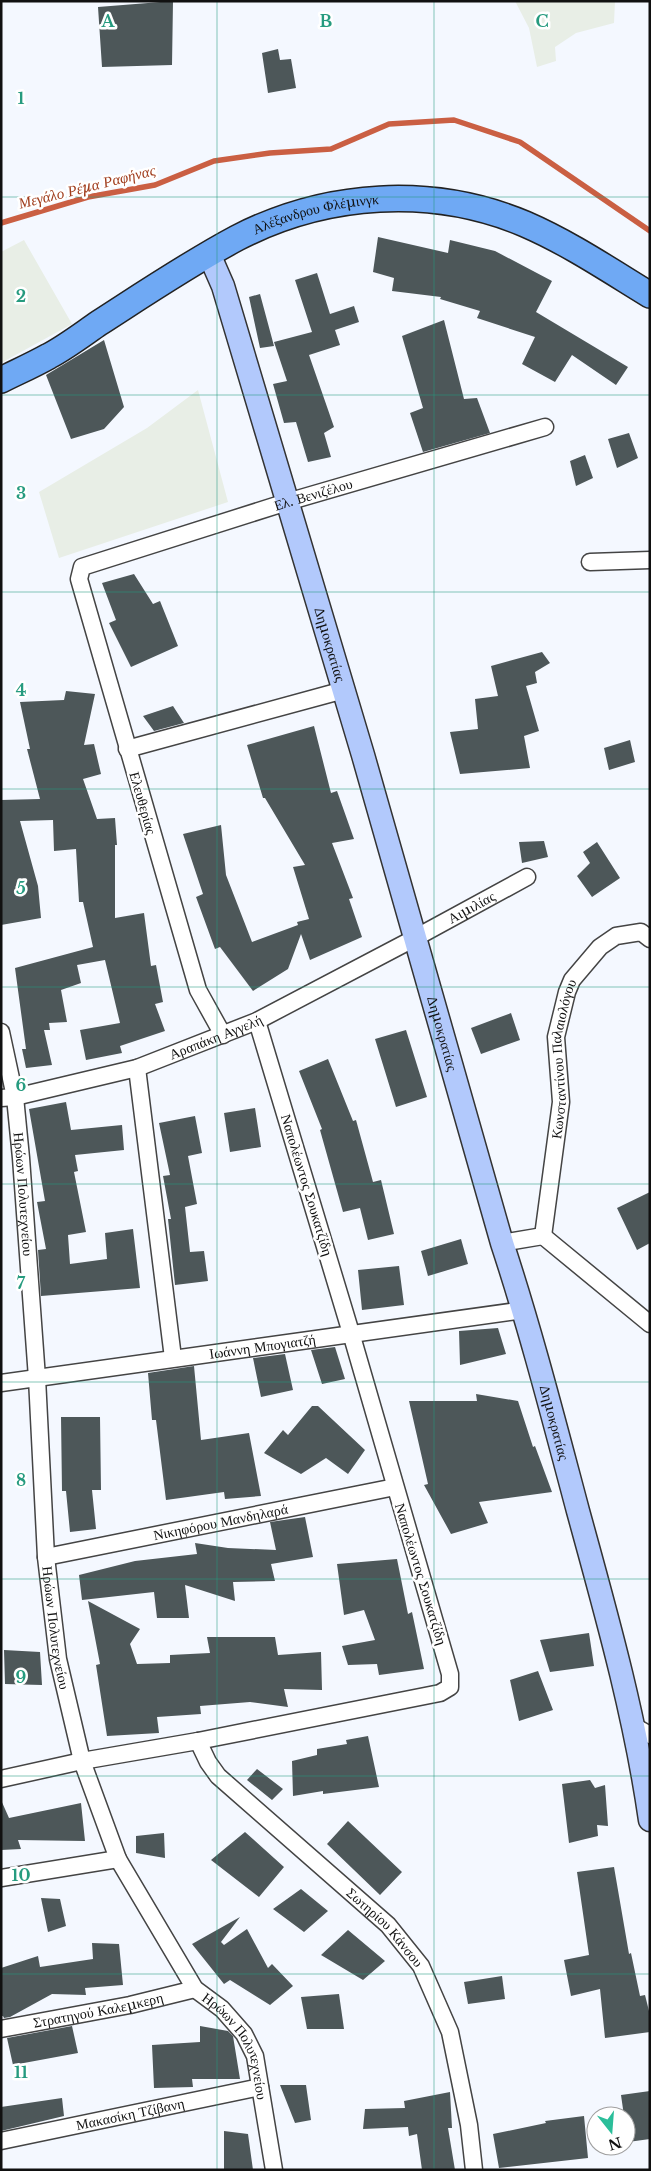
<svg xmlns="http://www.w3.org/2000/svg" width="651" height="2171" font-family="'Libre Baskerville',serif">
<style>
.industrial{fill:#e8eee6}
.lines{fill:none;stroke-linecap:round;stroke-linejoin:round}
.stream{stroke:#ca5f43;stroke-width:5.5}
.building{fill:#4d5759}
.street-casing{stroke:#444;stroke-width:19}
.secondary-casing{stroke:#333;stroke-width:25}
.primary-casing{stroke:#222;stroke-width:28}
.street{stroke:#fff;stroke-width:16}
.secondary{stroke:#b2c9fc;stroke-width:22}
.primary{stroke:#6fa9f4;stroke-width:25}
.grid{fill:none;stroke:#269b7f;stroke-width:1;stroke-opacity:0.55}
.labels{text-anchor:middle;stroke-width:5;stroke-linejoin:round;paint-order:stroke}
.street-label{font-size:14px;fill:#111;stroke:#fff}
.water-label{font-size:15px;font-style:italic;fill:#a03c1c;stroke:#fff}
.grid-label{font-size:16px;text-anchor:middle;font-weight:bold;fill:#269b7f;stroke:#fff;stroke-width:5;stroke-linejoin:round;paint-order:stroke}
</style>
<rect width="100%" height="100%" fill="#f4f8ff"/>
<path class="industrial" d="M515 1H615L614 23 576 33 555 47 556 61 537 67 529 28Z
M24 240 72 324 1 363V252Z
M198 390 228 502 59 558 39 492 147 428Z"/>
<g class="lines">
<path class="stream" d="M1 223 88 197 155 185 214 161 270 153 331 149 389 124 454 120 520 142 650 231"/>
</g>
<path class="building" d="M173 1 172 65 102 67 98 7Z
M278 49 280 60 291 59 296 88 268 93 262 53Z
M378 237 448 253 450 240 495 251 552 281 536 312 628 367 616 385 572 355 555 382 522 364 535 337 477 318 480 311 440 299 441 297 392 291 394 278 373 272Z
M317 273 330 314 354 306 359 322 335 330 340 345 309 355 334 427 324 433 331 457 308 462 296 422 284 423 273 384 287 381 274 342 312 332 295 280Z
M260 294 274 346 260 348 249 297Z
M444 320 464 399 477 398 490 433 423 452 410 413 423 408 402 336Z
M104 340 124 407 104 429 71 439 46 375Z
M629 433 638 458 617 468 608 439Z
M585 455 593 478 576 486 570 461Z
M134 574 153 604 160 601 178 646 131 667 109 623 116 620 102 583Z
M542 652 550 663 535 672 537 683 526 686 539 731 524 736 530 768 460 774 450 732 478 729 475 699 498 696 491 666Z
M66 691 95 694 84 745 94 744 101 774 83 779 97 819 115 818 117 845H115V918L144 913 151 966 156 965 163 1002 155 1004 165 1031 120 1046 122 1053 86 1060 80 1030 120 1023 105 960 77 965 81 983 61 990 67 1022 49 1023 50 1030H44L52 1065 26 1068 22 1049H26L15 968 93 947 83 902H79L76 849 54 851 53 820 20 821 38 886 41 918 1 925V800L40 799 27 749H30L20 702 64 700Z
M173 706 184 723 154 731 143 716Z
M314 726 331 793 337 791 354 839 332 843 353 898 349 899 362 937 310 960 301 934 288 969 253 991 220 947 215 949 196 897 203 894 183 834 221 825 226 875 252 942 298 925 297 922 309 919 293 867 305 865 265 798H263L247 745Z
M630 740 635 762 609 770 604 748Z
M544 841 548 857 522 863 519 842Z
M597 842 620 878 592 897 577 876 590 863 583 852Z
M511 1013 520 1040 481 1054 471 1028Z
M406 1030 427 1097 396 1107 375 1039Z
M328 1059 353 1121 356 1120 373 1182 381 1180 394 1234 368 1240 360 1208 343 1212 320 1130 322 1129 299 1071Z
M66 1102 71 1130 122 1125 124 1150 75 1155 78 1171 74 1172 86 1232 68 1235 70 1264 107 1259 105 1233 133 1229 140 1288 41 1296 38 1250 46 1249 37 1202 45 1201 29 1109Z
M255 1108 261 1147 230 1152 224 1113Z
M195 1116 202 1153 188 1156 197 1204 185 1207 190 1252 204 1251 208 1281 175 1285 168 1219H171L163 1176 170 1175 159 1123Z
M650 1192V1243L637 1250 617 1208Z
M461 1239 468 1264 428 1276 421 1251Z
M399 1266 404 1305 362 1310 358 1270Z
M498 1328 506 1354 460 1365 459 1331Z
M335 1347 345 1379 322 1384 311 1350Z
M285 1354 293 1390 261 1397 253 1358Z
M194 1366 201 1440 249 1433 261 1496 225 1499 224 1492 166 1500 156 1420H152L148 1373Z
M476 1394 518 1401 533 1447 535 1446 552 1492 479 1502 488 1523 451 1534 424 1485 428 1484 409 1401H477Z
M312 1406H318L365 1450 348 1474 326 1458 301 1474 264 1453 283 1430 288 1435Z
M61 1417H100L101 1490H92L96 1529 70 1532 66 1491H62Z
M305 1517 313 1557 271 1564 275 1581 233 1582 235 1601 185 1585 189 1618H157L154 1592 82 1600 79 1575 135 1561 197 1554 195 1543 228 1548 276 1550 270 1522Z
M397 1559 408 1614 412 1612 424 1669 379 1675 377 1664 348 1665 342 1646 375 1640 364 1610 344 1615 337 1564Z
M88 1601 140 1629 130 1644 137 1664 170 1663V1655L210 1653 207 1637H275L278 1655 321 1652 322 1690 284 1689 288 1707 250 1702 200 1706 201 1714 157 1717 159 1733 107 1736 96 1665 100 1664Z
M589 1633 594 1666 550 1672 540 1640Z
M4 1650 40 1652 42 1685 5 1684Z
M538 1671 553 1710 519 1721 510 1680Z
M368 1736 379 1787 323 1794V1791L293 1796 292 1761 317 1755V1749L347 1744 346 1740Z
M257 1769 283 1789 272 1800 247 1780Z
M590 1780 595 1788 605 1785 608 1826 597 1825 598 1836 569 1843 562 1784Z
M1 1800 9 1818 81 1803 85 1841 18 1840 21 1849 1 1850Z
M348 1821 402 1872 380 1895 327 1844Z
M245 1832 284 1867 259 1897 211 1860Z
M164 1833 165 1858 136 1853V1836Z
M614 1867 629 1954 631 1953 640 1996 645 1995 650 2015V2032L605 2038 600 1989 571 1996 564 1960 589 1955 577 1872Z
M301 1889 328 1911 304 1932 273 1909Z
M41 1898 60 1899 66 1926 48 1932Z
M240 1917 221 1942 224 1945 247 1929 268 1968 272 1964 293 1986 270 2005 230 1980 224 1984 192 1944Z
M348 1930 385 1961 363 1980 321 1955Z
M92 1943 119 1944 123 1985 85 1988 86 1995 52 1994 10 2017 4 2018 3 2016H1V1968L38 1956 40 1967 93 1959Z
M502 1976 505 1999 468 2004 464 1982Z
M339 1994 344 2029H307L301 1997Z
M72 2026 78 2053 13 2065 7 2038Z
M200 2026 228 2031 233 2036 240 2079H192L193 2087 154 2088 152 2045 200 2042Z
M280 2085H306L311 2120 295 2123Z
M650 2091V2139L628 2142 626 2116H624L621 2095Z
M450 2092 452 2128H448L455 2170H422L417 2134 409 2136 408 2127 363 2129 365 2109 405 2108 404 2101Z
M62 2098 64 2116 1 2131V2107Z
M584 2116 588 2158 499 2168 493 2134 546 2123 545 2121Z
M224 2131 248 2134 253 2170H224Z"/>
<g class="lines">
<defs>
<g id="street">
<path d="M590 562 650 560"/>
<path d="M127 749 344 690"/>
<path id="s1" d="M1 1032 15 1097 21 1158 37 1378 46 1557 58 1659 82 1761 118 1859 195 1989 222 2009 244 2034 255 2056 274 2170"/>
<path id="s2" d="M223 1035 198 990 79 579 82 567 287 502 545 427"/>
<path d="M137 1068 173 1358"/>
<path id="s3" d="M1 1098 15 1097 137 1068 257 1021 415 938 527 877"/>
<path id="s4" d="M543 1236 561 1102 556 1037 567 992 572 980 600 947 616 936 641 932 650 939"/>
<path d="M502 1243 543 1236 650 1324"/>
<path id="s5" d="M1 1383 524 1310"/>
<path id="s6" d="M46 1557 395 1487"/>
<path d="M634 1726 650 1735"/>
<path id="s7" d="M198 1741 208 1762 218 1776 388 1925 421 1966 450 2032 469 2125 474 2170"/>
<path d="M1 1779 82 1761 198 1741 440 1693 450 1687V1674L351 1333 257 1021"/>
<path d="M1 1878 118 1859"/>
<path id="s8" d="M1 2029 130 2005 195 1989"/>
<path id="s9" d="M1 2141 260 2087"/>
</g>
<g id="secondary">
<path id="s10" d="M209 254 223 286 363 755 502 1243C531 1331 554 1421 578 1511 606 1613 635 1715 650 1820"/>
</g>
<g id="primary">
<path id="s11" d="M1 380C17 372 33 365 49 356 66 347 83 334 99 323 144 294 190 263 237 238 326 192 432 185 525 224 569 243 609 270 650 295"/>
</g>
</defs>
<use href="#street" class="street-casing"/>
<use href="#secondary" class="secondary-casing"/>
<use href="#primary" class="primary-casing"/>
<use href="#street" class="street"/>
<use href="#secondary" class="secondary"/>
<use href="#primary" class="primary"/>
</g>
<path class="grid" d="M217 1V2170M434 1V2170M1 197H650M1 395H650M1 592H650M1 789H650M1 987H650M1 1184H650M1 1382H650M1 1579H650M1 1776H650M1 1974H650"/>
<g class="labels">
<g class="street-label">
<text dy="5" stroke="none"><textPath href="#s11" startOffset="359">Αλέξανδρου Φλέμινγκ</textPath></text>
<text dy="5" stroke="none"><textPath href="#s2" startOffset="734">Ελ. Βενιζέλου</textPath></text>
<text dy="5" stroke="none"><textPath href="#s10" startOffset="409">Δημοκρατίας</textPath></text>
<text transform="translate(143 803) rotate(74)" y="5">Ελευθερίας</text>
<text dy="5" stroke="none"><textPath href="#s3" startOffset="511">Αιμιλίας</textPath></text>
<text dy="5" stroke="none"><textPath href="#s10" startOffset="814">Δημοκρατίας</textPath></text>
<text dy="5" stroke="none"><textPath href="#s3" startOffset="224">Αραπάκη Αγγελή</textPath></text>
<text dy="5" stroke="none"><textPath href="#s4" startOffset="179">Κωνσταντίνου Παλαιολόγου</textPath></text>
<text transform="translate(307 1185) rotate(73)" y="5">Ναπολέωντος Σουκατζίδη</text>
<text dy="5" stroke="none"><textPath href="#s1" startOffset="164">Ηρώων Πολυτεχνείου</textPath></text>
<text dy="5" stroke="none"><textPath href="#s5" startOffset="264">Ιωάννη Μπογιατζή</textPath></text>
<text dy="5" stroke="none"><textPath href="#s10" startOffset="1219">Δημοκρατίας</textPath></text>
<text dy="5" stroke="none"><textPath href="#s6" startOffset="178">Νικηφόρου Μανδηλαρά</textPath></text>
<text transform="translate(421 1574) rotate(73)" y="5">Ναπολέωντος Σουκατζίδη</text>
<text dy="5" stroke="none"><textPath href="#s1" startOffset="599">Ηρώων Πολυτεχνείου</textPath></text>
<text dy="5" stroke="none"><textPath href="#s7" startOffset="266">Σωτηρίου Κάνσου</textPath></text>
<text dy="5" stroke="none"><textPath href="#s8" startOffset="99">Στρατηγού Καλεμκερη</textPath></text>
<text dy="5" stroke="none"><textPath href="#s1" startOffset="1064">Ηρώων Πολυτεχνείου</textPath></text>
<text dy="5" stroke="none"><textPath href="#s9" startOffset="132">Μακασίκη Τζίβανη</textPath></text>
</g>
<g class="water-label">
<text transform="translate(87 187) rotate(-14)" y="5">Μεγάλο Ρέμα Ραφήνας</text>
</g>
</g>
<g class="grid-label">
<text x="108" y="27">A</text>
<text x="326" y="27">B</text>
<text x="542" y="27">C</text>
<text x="21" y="104">1</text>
<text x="21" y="302">2</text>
<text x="21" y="499">3</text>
<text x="21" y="696">4</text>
<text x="21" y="894">5</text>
<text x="21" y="1091">6</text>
<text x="21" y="1289">7</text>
<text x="21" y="1486">8</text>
<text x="21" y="1683">9</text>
<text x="21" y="1881">10</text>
<text x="21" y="2078">11</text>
</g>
<rect width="651" height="2171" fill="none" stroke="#111111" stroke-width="5"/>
<g transform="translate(611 2131) rotate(163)"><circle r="24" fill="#ffffff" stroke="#a0a0a0"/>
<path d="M0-4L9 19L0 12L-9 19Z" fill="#2bbe9a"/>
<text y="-8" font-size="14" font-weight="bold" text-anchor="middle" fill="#111111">N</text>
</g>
</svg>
